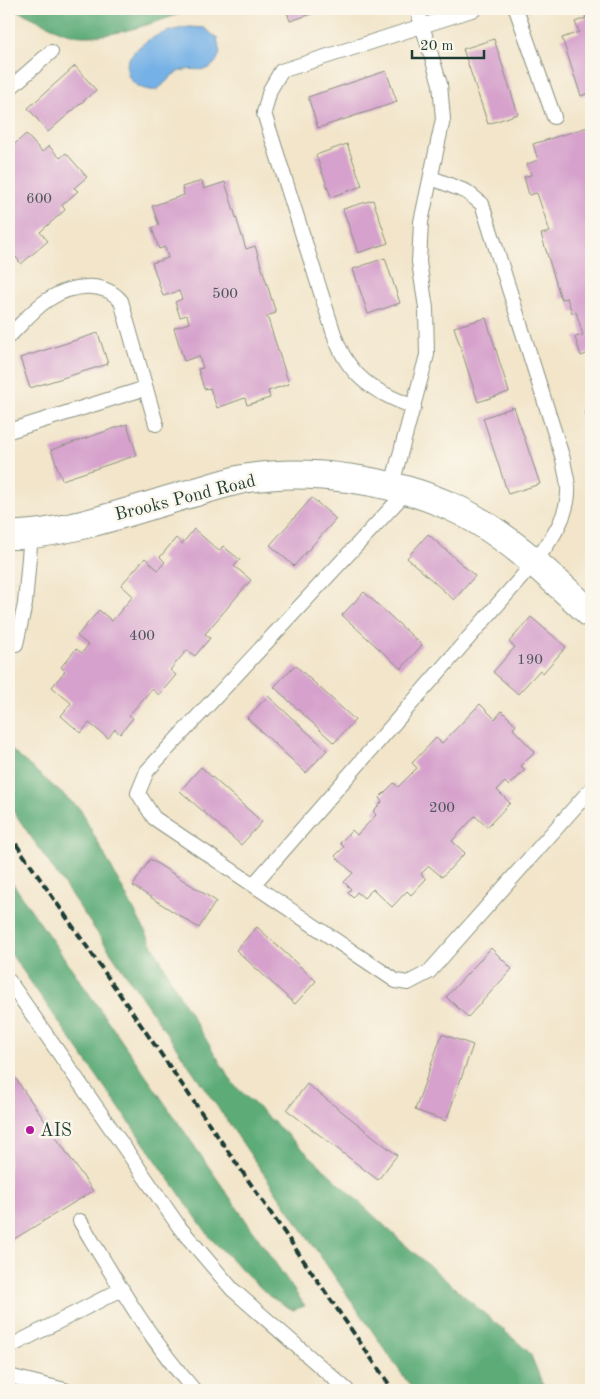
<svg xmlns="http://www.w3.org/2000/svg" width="600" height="1399" font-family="'Old Standard TT',serif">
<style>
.forest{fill:#5dac78;stroke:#3e7456}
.water{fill:#74b1e6;stroke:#4a778d}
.building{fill:#d6a1cc}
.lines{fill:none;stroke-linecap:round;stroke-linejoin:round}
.service-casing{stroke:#88917f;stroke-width:16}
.minor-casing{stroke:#88917f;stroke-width:30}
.service{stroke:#fff;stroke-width:14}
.minor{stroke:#fff;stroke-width:28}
.rail{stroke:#1f3d34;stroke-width:4;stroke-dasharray:8 4;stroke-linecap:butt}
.poi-dot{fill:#b5179e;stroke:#fbf7ec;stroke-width:2}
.labels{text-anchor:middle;stroke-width:5;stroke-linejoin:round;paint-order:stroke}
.number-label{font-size:15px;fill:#4d565a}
.street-label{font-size:18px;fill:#1f3d34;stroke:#fbf7ec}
.poi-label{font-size:18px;fill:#1f3d34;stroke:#fbf7ec;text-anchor:start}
</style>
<rect width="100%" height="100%" fill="#fbf7ec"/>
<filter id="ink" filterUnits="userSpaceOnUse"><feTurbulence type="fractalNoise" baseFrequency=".02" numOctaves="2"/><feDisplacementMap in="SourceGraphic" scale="10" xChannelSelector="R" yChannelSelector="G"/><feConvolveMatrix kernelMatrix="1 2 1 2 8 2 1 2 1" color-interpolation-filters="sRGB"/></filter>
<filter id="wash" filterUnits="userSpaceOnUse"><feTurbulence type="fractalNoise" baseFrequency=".0096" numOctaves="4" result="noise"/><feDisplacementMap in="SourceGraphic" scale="20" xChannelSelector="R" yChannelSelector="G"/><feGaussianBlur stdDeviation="1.12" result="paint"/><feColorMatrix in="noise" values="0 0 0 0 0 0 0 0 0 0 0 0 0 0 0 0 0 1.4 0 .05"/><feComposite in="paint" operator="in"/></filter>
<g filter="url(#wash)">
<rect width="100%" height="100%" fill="#f2e5ca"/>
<path class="forest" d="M17 9H191C163 21 104 41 74 35 56 31 37 19 20 12Z
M9 748 80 809 183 1002 234 1085 403 1243 530 1353 545 1390H413L9 805Z
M9 878 305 1306 293 1310 269 1296 212 1240 9 951Z"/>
<path class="water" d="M190 27 204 28 217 38 220 53C210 80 196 64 178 72 169 76 165 85 156 90 135 92 117 71 133 53 148 36 169 30 190 27Z"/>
<g id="blocks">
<path class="building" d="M286 9H327L290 21Z
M591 9V92L581 96 562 38 579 32 575 22 586 18 584 10Z
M494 39 518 114 488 124 463 49Z
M75 66 96 90 48 132 28 108Z
M386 71 397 102 318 128 308 97Z
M591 126V360L589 353 581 356 575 337 583 335 576 312 572 313 567 298 561 299 541 234 550 232 537 193 529 195 524 177 531 175 527 164 538 160 533 144Z
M26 134 42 152 49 146 60 158 66 153 87 177 74 188 78 191 62 205 65 210 40 232 48 241 21 264 16 257 9 264V149Z
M347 144 362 186 331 197 316 155Z
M202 181 204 189 225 182 246 249 255 246 276 313 267 316 289 384 268 391 270 398 247 405 245 398 217 408 210 388 204 389 198 369 203 368 199 356 184 361 174 328 189 323 187 315 180 317 175 302 182 299 179 291 163 296 152 263 168 258 165 247 159 249 152 228 159 225 152 206 184 195 182 187Z
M373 200 388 243 358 253 343 209Z
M385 258 400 303 368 314 353 269Z
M486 318 509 392 478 402 454 327Z
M98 333 108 364 30 388 20 358Z
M514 407 540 484 508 494 483 418Z
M591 410V430L585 412Z
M127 424 137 455 62 480 51 450Z
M312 498 336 519 294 566 270 545Z
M194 529 219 551 223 546 240 560 234 566 251 580 205 634 210 638 195 656 187 650 170 670 176 675 159 695 152 689 129 715 133 718 120 734 115 729 108 738 89 723 81 733 61 716 71 703 52 687 65 671 61 667 76 649 82 653 88 645 77 636 99 610 112 621 133 596 121 585 145 558 158 570 165 562 160 557 176 538 182 544Z
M428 534 475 576 454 600 407 558Z
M364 592 422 645 401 669 342 615Z
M531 617 566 647 543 673 540 670 518 694 493 672 515 647 509 642Z
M295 665 355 720 334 743 274 687Z
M268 696 327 750 306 773 247 718Z
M480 704 495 719 502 711 516 725 513 729 535 752 521 766 525 770 509 786 505 782 497 790 510 803 487 827 475 816 452 841 465 853 442 877 429 866 421 874 426 879 411 895 407 891 392 907 373 889 364 898 357 892 353 897 348 892 351 889 344 882 353 873 335 856 344 847 340 843 352 830 357 835 376 815 373 811 382 802 379 798 394 783 398 787 417 768 412 763 436 738 442 743Z
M201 767 262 822 241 845 180 791Z
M150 859 216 901 199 928 133 886Z
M257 927 316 981 295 1004 236 950Z
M491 948 512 969 468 1017 446 997Z
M442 1034 473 1045 446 1121 415 1110Z
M9 1069 93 1191 9 1242Z
M307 1084 397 1155 378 1180 287 1110Z"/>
</g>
</g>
<g filter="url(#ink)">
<use href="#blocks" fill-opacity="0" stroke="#88917f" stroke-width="1"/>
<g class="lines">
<defs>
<path id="service" d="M516 9 554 117
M9 89 51 52
M9 336C22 324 34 308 49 299 71 285 103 280 121 301L156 424
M414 407C374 392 348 377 334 334L264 113 270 90 281 71 475 9
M9 431 146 388
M391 488 427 355 426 308 419 262 421 222 443 119 440 84 417 9
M407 491 147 771 138 793 154 818 396 981 408 983 429 972 591 789
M16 644 25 604 31 534
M254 884 533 564C550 542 570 515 568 486 567 477 564 467 563 459L482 204 467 192 432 178
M9 981 180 1228 232 1289 347 1390
M80 1221C115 1279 149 1339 194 1390
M9 1347 122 1289
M9 1376 65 1390"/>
<path id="minor" d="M9 535C61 536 134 510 185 495 204 490 224 483 243 479 308 467 395 480 454 508 504 531 551 577 591 614"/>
</defs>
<use href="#service" class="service-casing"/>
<use href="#minor" class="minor-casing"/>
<use href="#service" class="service"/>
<use href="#minor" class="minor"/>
<path class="rail" d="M9 834 393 1390"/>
</g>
</g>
<circle class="poi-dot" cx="30" cy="1130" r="5"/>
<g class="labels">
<g class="number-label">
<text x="39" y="203">600</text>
<text x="225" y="298">500</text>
<text x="142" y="640">400</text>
<text x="530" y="664">190</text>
<text x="442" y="812">200</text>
</g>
<g class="street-label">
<text transform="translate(185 497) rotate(-14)" y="6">Brooks Pond Road</text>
</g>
<g class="poi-label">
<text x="40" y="1136">AIS</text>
</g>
</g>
<rect width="600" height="1399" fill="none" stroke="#fbf7ec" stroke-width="30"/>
<path d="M412 50v8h72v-8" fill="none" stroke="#1f3d34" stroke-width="2.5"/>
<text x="420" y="50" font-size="15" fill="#1f3d34" stroke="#fbf7ec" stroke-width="4" paint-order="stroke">20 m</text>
</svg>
